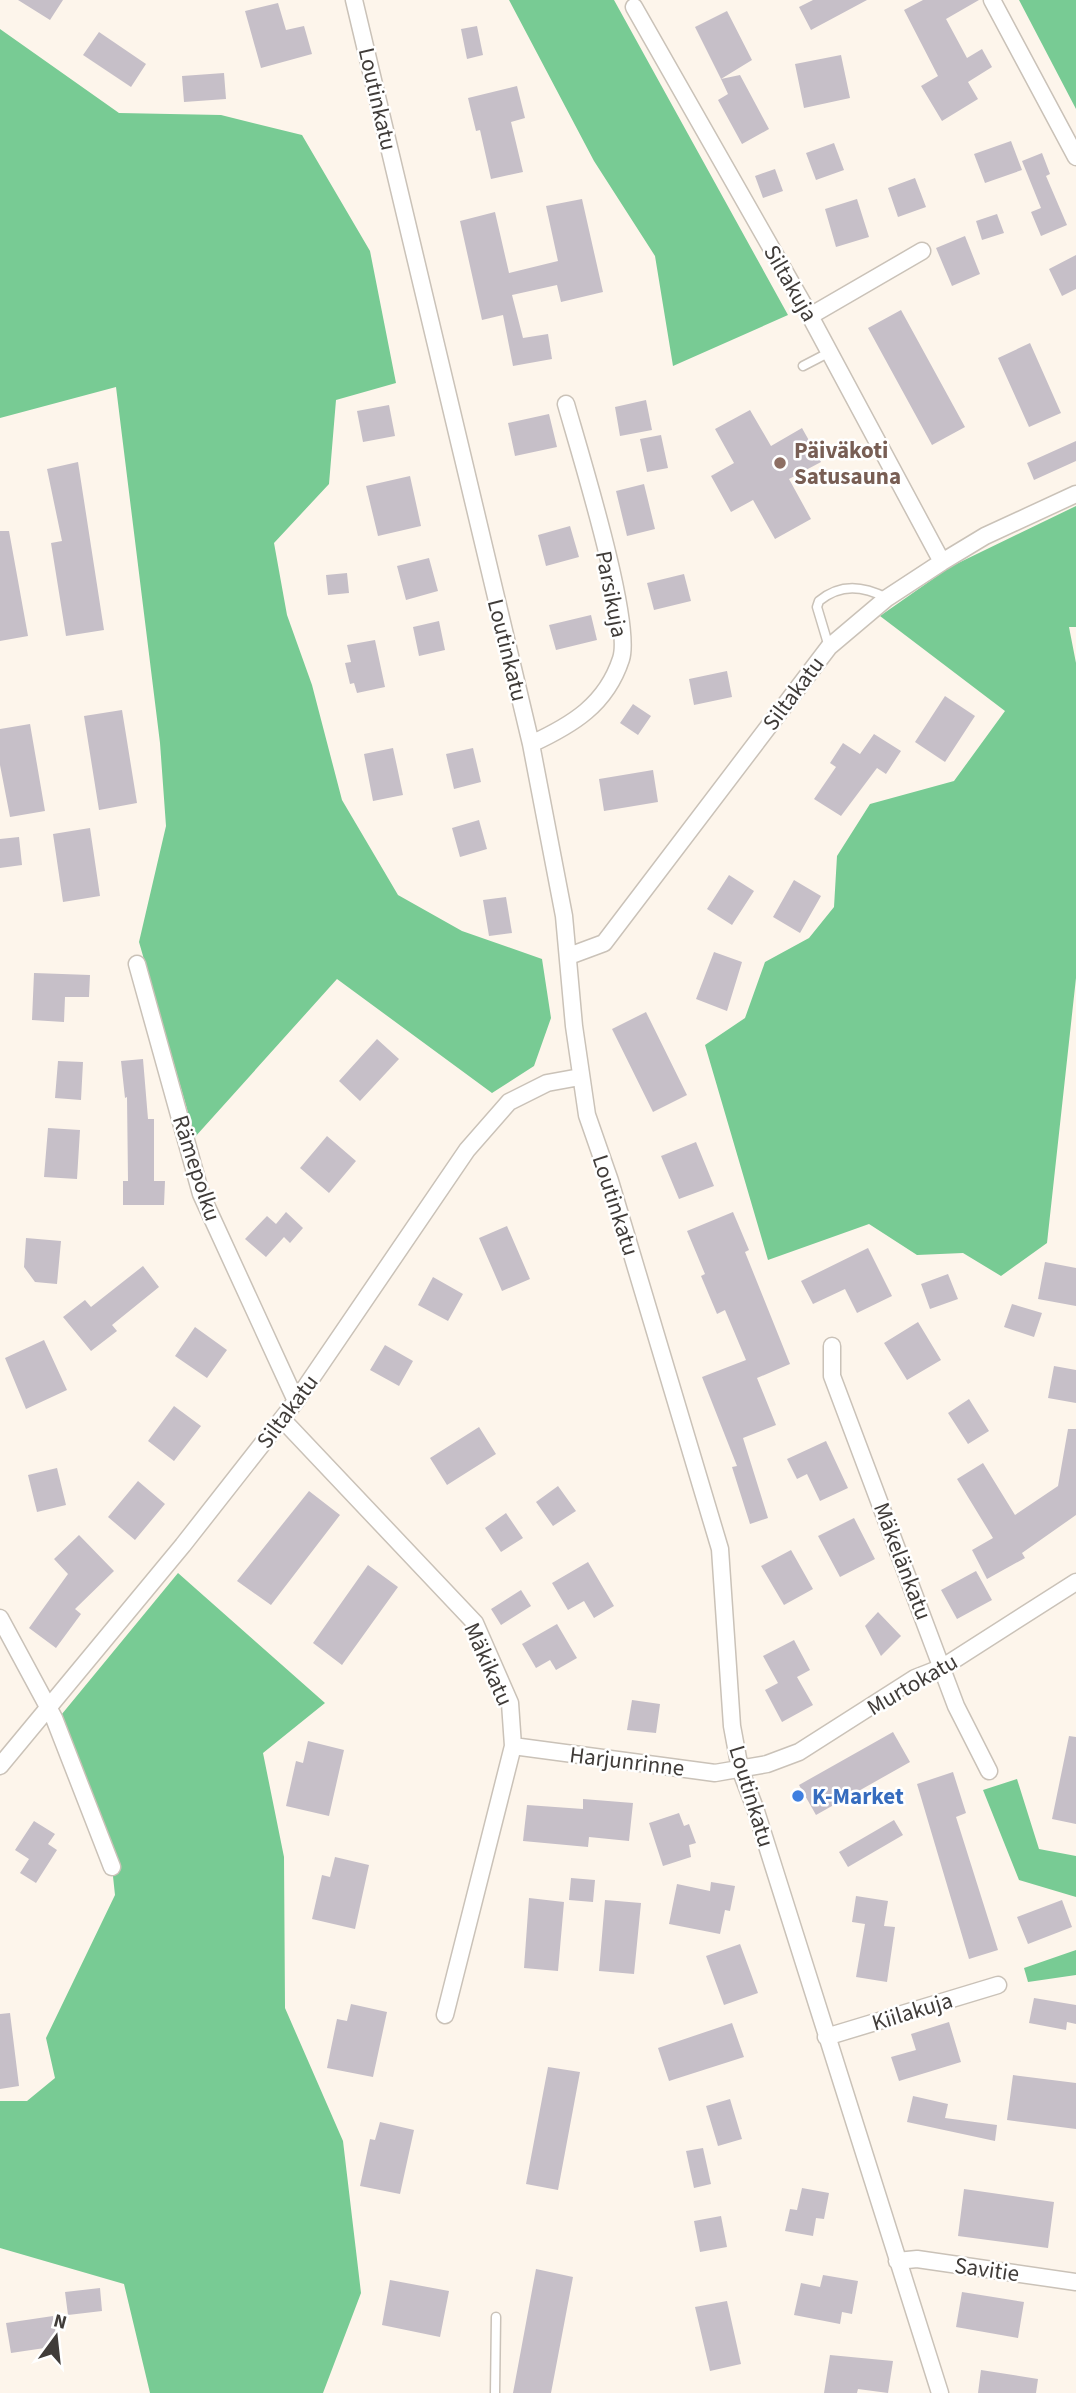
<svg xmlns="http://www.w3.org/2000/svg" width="1076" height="2393" font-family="'Source Sans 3',sans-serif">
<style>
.forest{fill:#78cb94}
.building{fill:#c6bfc8}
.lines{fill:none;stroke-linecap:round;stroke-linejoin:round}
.service-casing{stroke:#cac2b8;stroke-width:11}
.minor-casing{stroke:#cac2b8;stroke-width:19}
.service{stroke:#fff;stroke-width:8}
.minor{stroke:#fff;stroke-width:16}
.education-dot{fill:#8d6e63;stroke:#fff;stroke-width:2.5}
.shop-dot{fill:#3f7fe0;stroke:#fff;stroke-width:2.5}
.labels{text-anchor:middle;stroke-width:5;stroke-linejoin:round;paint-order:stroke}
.street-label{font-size:23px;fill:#403c39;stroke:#fff}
.education-label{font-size:23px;font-weight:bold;fill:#785e54;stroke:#fff;text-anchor:start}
.shop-label{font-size:23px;font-weight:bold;fill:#366cbe;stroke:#fff;text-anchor:start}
</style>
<rect width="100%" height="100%" fill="#fdf5eb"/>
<path class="forest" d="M509 0H614L788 315 673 366 655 256 594 161Z
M1019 0H1076V109Z
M0 29 119 113 221 115 302 135 370 251 396 383 336 400 329 484 274 543 287 615 312 685 342 800 398 895 462 931 542 959 551 1018 534 1066 492 1093 337 979 195 1137 139 942 166 826 160 743 116 387 0 418Z
M1076 506V627H1069L1076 663V978L1047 1243 1001 1276 963 1253 917 1255 869 1224 768 1260 705 1045 745 1018 765 962 809 938 834 907 837 856 870 804 954 781 1005 711 880 616 950 567Z
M178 1573 325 1703 263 1753 284 1857 285 2008 343 2141 361 2293 323 2393H150L124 2284 0 2248V2101H27L55 2078 46 2038 115 1895 112 1867 57 1720Z
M1017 1779 1039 1849 1076 1856V1897L1019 1880 983 1790Z
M1076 1950V1975L1028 1982 1024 1968Z"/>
<path class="building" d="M18 0H63L50 20Z
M813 0H867L811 30 799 7Z
M923 0H979L946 19 967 58 982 49 992 67 968 82 978 99 942 121 921 86 938 76 904 10Z
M278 3 286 30 304 26 312 54 261 68 245 11Z
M727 11 752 60 721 79 695 27Z
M477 26 483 55 467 59 461 29Z
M99 32 146 64 131 87 83 55Z
M841 55 850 98 804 108 795 64Z
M224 73 226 99 184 102 182 76Z
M740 75 769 129 742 144 718 100 728 94 721 79Z
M517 86 525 118 511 122 523 172 491 179 480 130 476 131 468 98Z
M1011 141 1022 170 985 183 974 154Z
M834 143 844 170 816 180 806 153Z
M1042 153 1050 174 1046 176 1067 225 1041 236 1031 212 1041 208 1022 161Z
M775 169 783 191 763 198 755 176Z
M915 178 926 207 898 217 888 188Z
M582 199 603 292 561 302 557 285 512 295 523 338 548 334 552 359 513 366 503 315 482 320 460 221 495 212 509 273 558 261 546 206Z
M857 199 869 237 836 247 825 209Z
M997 214 1004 233 982 240 976 221Z
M965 236 980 274 952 286 936 248Z
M1076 255V289L1062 296 1049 269Z
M901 310 965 427 932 445 868 328Z
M1030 343 1061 413 1029 427 998 358Z
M646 400 652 430 620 436 615 407Z
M389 405 395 436 363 442 357 411Z
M750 410 771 446 802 428 821 462 789 479 811 519 775 539 753 500 731 512 711 476 734 463 715 429Z
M549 414 557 447 515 456 508 423Z
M661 435 668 468 647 472 640 439Z
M1076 441V461L1034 480 1027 463Z
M78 462 104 630 66 636 51 543 62 541 47 469Z
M410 476 421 526 378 536 366 486Z
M644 484 655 529 627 536 616 491Z
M570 526 579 557 546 566 538 535Z
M0 531H9L28 636 0 641Z
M429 558 438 591 406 600 397 566Z
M347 573 349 593 328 595 326 575Z
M684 574 691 601 654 610 647 583Z
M591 615 597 640 556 650 549 625Z
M439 621 445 650 419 656 413 627Z
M375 640 385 687 357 693 354 683 350 684 345 663 351 662 347 645Z
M727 671 732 697 694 705 689 679Z
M945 696 975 716 945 762 915 742Z
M633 704 651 716 638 735 620 723Z
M122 710 137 803 99 810 84 716Z
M30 724 45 811 10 817 0 765V729Z
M874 734 901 751 886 774 877 768 841 816 814 799 836 767 830 763 843 743 860 754Z
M393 748 403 795 373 801 364 754Z
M473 748 481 782 454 789 446 754Z
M653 770 658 802 604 811 599 779Z
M479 820 487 849 460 857 452 828Z
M90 828 100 896 63 902 53 834Z
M19 837 22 865 0 868V839Z
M729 875 754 891 732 925 707 909Z
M794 880 821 896 800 933 773 917Z
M506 897 512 933 489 936 483 900Z
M714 952 742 962 727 1011 696 999Z
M34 973 90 975 89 997H65L64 1022 32 1020Z
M646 1012 687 1095 653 1112 612 1029Z
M377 1039 399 1059 360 1101 339 1081Z
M143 1059 148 1119H154V1181H165L164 1205H123V1181H128L127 1097 125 1098 121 1061Z
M58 1061 83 1062 81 1100 55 1098Z
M48 1128 80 1130 77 1179 44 1177Z
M327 1136 356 1161 329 1193 300 1168Z
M696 1142 714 1186 679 1199 661 1156Z
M286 1212 303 1228 290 1243 284 1237 266 1257 245 1239 267 1216 276 1224Z
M733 1212 749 1250 745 1252 790 1364 757 1378 776 1425 743 1438 768 1518 750 1524 732 1467 737 1466 702 1377 746 1360 725 1310 717 1314 701 1276 705 1274 687 1231Z
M507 1226 530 1279 502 1291 479 1238Z
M26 1238 61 1241 57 1284 35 1282 24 1267Z
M868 1248 892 1296 857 1313 845 1289 813 1304 801 1281Z
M1045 1262 1076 1268V1306L1038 1299Z
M143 1266 159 1287 112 1325 117 1331 91 1351 63 1317 85 1300 91 1307Z
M948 1274 958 1299 930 1309 921 1284Z
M433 1277 463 1294 448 1321 418 1305Z
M1012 1304 1042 1313 1034 1337 1004 1327Z
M918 1322 941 1360 907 1380 884 1343Z
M195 1327 227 1350 207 1378 175 1356Z
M44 1340 67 1390 26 1409 5 1358Z
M385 1345 413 1361 399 1386 370 1370Z
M1054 1366 1076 1370V1403L1048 1398Z
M969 1399 989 1431 968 1444 948 1413Z
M174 1406 201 1426 174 1461 148 1441Z
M479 1427 496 1454 447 1485 430 1458Z
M1068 1429H1076V1515L1022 1553 1025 1558 987 1579 972 1550 993 1538 957 1479 983 1463 1015 1515 1058 1486Z
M826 1441 848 1488 820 1501 807 1474 797 1479 787 1459Z
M57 1468 66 1505 37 1512 28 1475Z
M138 1481 165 1504 135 1540 108 1517Z
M558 1486 576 1511 553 1526 536 1502Z
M309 1491 340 1515 271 1605 237 1581Z
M506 1513 523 1538 501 1552 485 1528Z
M854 1518 875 1559 840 1577 818 1536Z
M79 1535 114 1571 75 1609 81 1614 56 1648 29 1628 68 1574 54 1559Z
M791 1550 813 1589 784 1605 761 1566Z
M588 1562 614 1606 594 1618 584 1601 568 1610 552 1583Z
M368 1565 398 1587 342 1665 313 1643Z
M976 1571 992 1600 957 1619 941 1590Z
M521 1590 531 1606 501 1625 491 1609Z
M878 1612 901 1636 881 1656 865 1626Z
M557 1624 577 1658 556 1670 550 1660 536 1668 522 1644Z
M794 1640 810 1670 797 1677 813 1705 782 1722 765 1690 778 1683 763 1656Z
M632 1700 660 1704 656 1733 627 1730Z
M893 1732 910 1762 816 1815 799 1785Z
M1069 1736 1076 1737V1824L1052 1819Z
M308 1741 344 1750 329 1816 286 1806 296 1761 303 1763Z
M953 1772 966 1813 956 1817 998 1950 969 1959 917 1784Z
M583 1799 633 1803 629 1841 589 1837 588 1847 523 1841 527 1805 583 1809Z
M679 1813 684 1826 689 1824 696 1843 689 1845 691 1857 663 1866 649 1823Z
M894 1820 903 1835 848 1867 839 1852Z
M34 1821 55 1834 48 1844 57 1850 36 1883 20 1873 29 1859 15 1850Z
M335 1857 369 1865 355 1929 312 1919 322 1875 330 1877Z
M571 1878 595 1880 593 1902 569 1900Z
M711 1882 735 1886 730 1911 725 1910 720 1934 669 1924 677 1884 710 1891Z
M856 1896 888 1901 884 1926 895 1927 887 1982 856 1977 865 1924 852 1922Z
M529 1898 564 1902 558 1971 524 1968Z
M605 1900 641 1903 634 1974 599 1971Z
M1062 1900 1072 1927 1028 1944 1017 1917Z
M740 1944 758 1993 724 2005 706 1956Z
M1034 1998 1076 2005V2024L1067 2022 1066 2030 1029 2023Z
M351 2004 387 2012 373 2077 327 2068 337 2019 347 2021Z
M10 2013 19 2086 0 2089V2014Z
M949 2022 961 2062 899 2081 891 2057 916 2050 911 2034Z
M732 2023 744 2057 669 2081 658 2048Z
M548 2067 580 2072 558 2190 526 2184Z
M1013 2075 1076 2083V2129L1007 2120Z
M913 2096 948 2104 945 2118 997 2125 995 2141 907 2122Z
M730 2099 742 2139 718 2146 706 2106Z
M380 2122 414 2130 400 2194 360 2186 370 2139 375 2140Z
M703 2148 711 2184 694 2188 686 2151Z
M802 2188 829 2193 824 2219 816 2218 813 2236 785 2231 790 2209 797 2210Z
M964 2189 1054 2202 1048 2248 958 2236Z
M721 2216 727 2247 700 2252 694 2221Z
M536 2269 573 2277 551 2393H513Z
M823 2275 858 2281 852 2314 842 2312 840 2324 794 2315 801 2283 820 2287Z
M390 2280 449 2291 440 2337 382 2325Z
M100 2288 102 2311 68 2315 65 2292Z
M962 2292 1024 2302 1018 2338 956 2327Z
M727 2301 741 2364 710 2371 695 2307Z
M53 2316 58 2346 11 2353 6 2323Z
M830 2355 893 2361 888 2393 858 2389 857 2393H824Z
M981 2370 1038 2379 1036 2393H978Z"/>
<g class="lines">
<defs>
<path id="service" d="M803 366 830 352
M829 647 817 607 819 601C841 583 863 586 887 598
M495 2393 496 2317"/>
<path id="minor" d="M354 0 531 744 564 916 574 1026 587 1115 610 1181 720 1549 732 1726 740 1769 755 1808 940 2393
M992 0 1076 157
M634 7 810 316 942 562
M810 316 922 251
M531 744C572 725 606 705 621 659 633 623 579 450 566 404
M569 956 604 943 829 647 887 598 942 562 985 536 1076 494
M137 964 201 1194 296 1401
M832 1346V1376L956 1706 989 1771
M282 1419 475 1623 510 1703 513 1746 445 2015
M0 1618 54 1718 112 1867
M513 1746 715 1773 767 1764 799 1752 915 1678 943 1667 1076 1582
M0 1766 183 1545 296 1401 467 1150 509 1102 547 1083 580 1077
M826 2037 998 1985
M897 2261 917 2259 1076 2282"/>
</defs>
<use href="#service" class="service-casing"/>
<use href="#minor" class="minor-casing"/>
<use href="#service" class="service"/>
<use href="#minor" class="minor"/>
</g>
<circle class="education-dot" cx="780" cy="463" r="7"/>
<circle class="shop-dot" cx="798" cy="1796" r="7"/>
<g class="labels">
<g class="street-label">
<text transform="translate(378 99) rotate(77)" y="8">Loutinkatu</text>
<text transform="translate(791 283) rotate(60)" y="8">Siltakuja</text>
<text transform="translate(612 594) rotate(79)" y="8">Parsikuja</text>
<text transform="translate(508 650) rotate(76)" y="8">Loutinkatu</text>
<text transform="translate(793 693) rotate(-53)" y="8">Siltakatu</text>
<text transform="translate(197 1168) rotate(72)" y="8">Rämepolku</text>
<text transform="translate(616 1205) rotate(72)" y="8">Loutinkatu</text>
<text transform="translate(287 1411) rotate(-53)" y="8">Siltakatu</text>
<text transform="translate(903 1561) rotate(69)" y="8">Mäkelänkatu</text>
<text transform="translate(489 1664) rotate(66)" y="8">Mäkikatu</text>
<text transform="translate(912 1684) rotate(-30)" y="8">Murtokatu</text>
<text transform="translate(627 1761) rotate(7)" y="8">Harjunrinne</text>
<text transform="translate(752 1796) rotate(73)" y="8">Loutinkatu</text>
<text transform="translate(912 2011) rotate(-17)" y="8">Kiilakuja</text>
<text transform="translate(987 2269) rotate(8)" y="8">Savitie</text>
</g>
<g class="education-label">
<text x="794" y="458">Päiväkoti<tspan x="794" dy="26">Satusauna</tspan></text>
</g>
<g class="shop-label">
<text x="812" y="1804">K-Market</text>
</g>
</g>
<g transform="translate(56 2337) rotate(15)" stroke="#ffffff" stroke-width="5" paint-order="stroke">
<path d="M0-5L12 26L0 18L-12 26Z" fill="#403c39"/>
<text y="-10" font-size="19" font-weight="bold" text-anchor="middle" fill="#403c39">N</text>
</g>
</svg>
